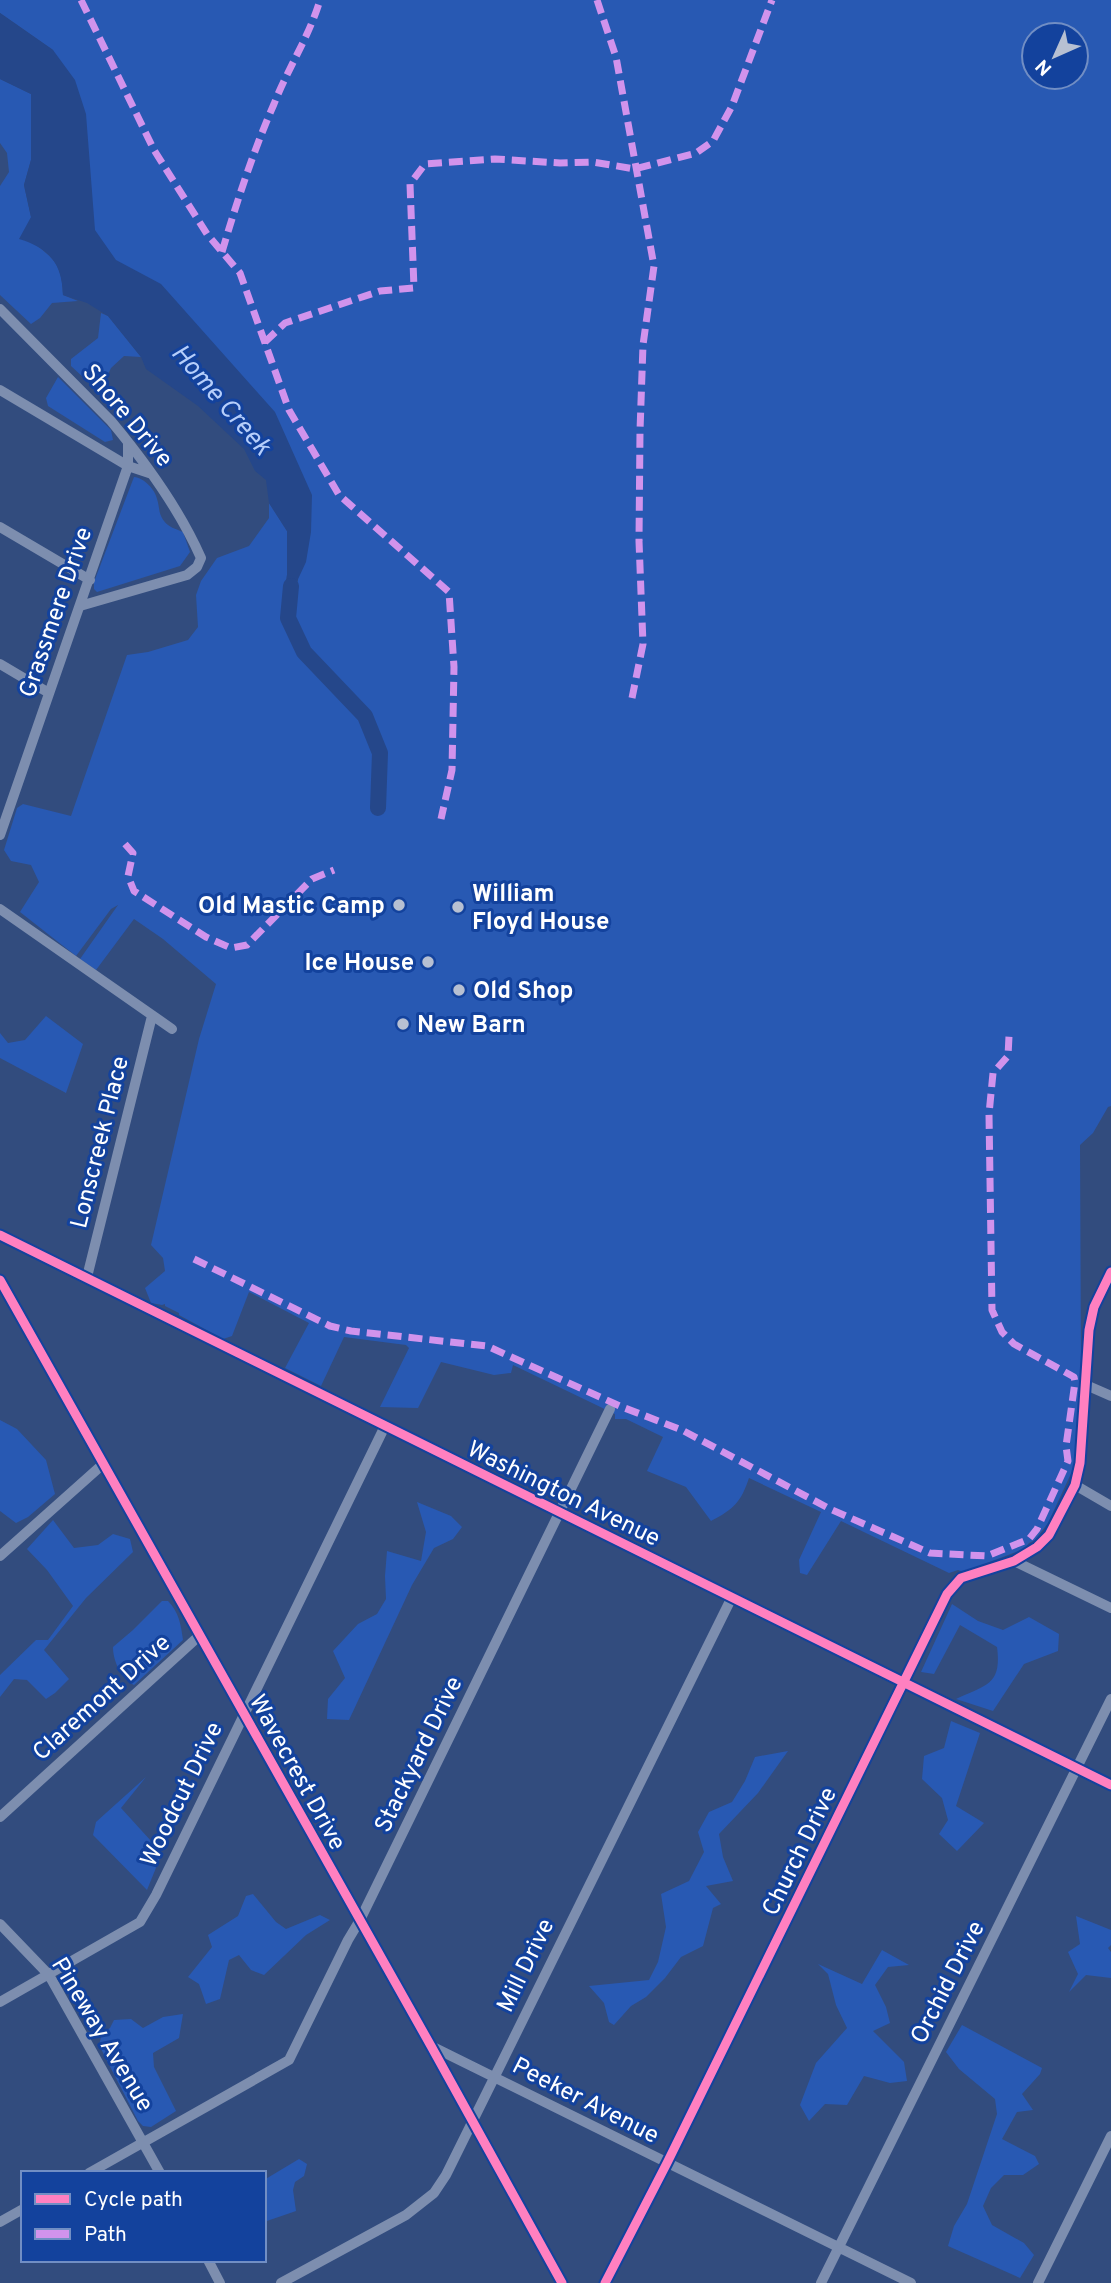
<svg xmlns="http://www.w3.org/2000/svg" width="1111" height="2283" font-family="Overpass,sans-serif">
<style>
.green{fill:#2859b3;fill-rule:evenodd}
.water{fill:#25478a}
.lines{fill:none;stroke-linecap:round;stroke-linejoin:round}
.river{stroke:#25478a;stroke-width:16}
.minor{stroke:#7d8eaf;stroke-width:10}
.quiet{stroke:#d193ec;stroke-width:7;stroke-dasharray:14 7;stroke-linecap:butt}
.cycleway-casing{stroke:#13429d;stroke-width:13}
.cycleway{stroke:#ff80c0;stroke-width:9}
.poi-dot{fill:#b7c0d2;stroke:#13429d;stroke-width:2.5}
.labels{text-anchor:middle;stroke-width:6;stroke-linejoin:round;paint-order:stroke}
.street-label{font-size:24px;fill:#fff;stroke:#13429d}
.poi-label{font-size:24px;font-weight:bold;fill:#fff;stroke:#13429d;text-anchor:start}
.water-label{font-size:26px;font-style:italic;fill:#b6cefa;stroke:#13429d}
</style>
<rect width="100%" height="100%" fill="#324c7e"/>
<path class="green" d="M0 0H1111V1106L1108 1107 1093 1133 1080 1145 1081 1362 1075 1465 1048 1523 1035 1540 1029 1543 1024 1549 963 1572 958 1570 949 1573 841 1521 807 1575 800 1573 799 1560 821 1512 749 1478C741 1502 734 1509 711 1521L686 1487 647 1471 663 1437 626 1419H615V1414L513 1365 511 1373 494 1375 441 1362 418 1408 380 1407 409 1348 406 1345 344 1337 321 1386 285 1368 309 1323 249 1292 232 1336 223 1339 179 1315V1313L165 1306V1304L162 1305 151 1303 145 1288 165 1271 163 1258 151 1245 199 1039 216 984 163 939 134 919 96 970 80 959 118 905 111 909 76 956 20 912 39 882 31 865 11 861 4 850 17 808 23 804 71 816 127 655 148 652 188 640 198 627 196 595 201 581 217 558 249 546 269 518V503L287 531V575L285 592 289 605 298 580 297 521 111 265 84 233 53 50 0 13ZM1034 35H1076V77H1034Z
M0 79 31 94V160L24 185 31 217 33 243C55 259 62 265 63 295L78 301 52 303 40 318 31 324 0 295V186L9 172 7 153 0 143Z
M101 313 108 316 141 357 124 356 111 368 103 385 98 391 71 366V359L98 338Z
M58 377 111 430 113 440 105 442 48 406 46 398Z
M134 477C144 478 155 489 157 499 160 508 158 513 164 521 168 527 176 529 183 532L190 552 180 566 97 592 94 589V582Z
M46 1016 83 1044 66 1093 0 1058V1033L8 1043 25 1040Z
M0 1420 17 1429 46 1460 55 1494 28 1517 16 1523 0 1511Z
M417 1502 451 1516 462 1527 453 1539 434 1548 412 1585 349 1720 327 1719 328 1699 345 1678 333 1651 358 1624 377 1614 386 1599 385 1576 387 1551 421 1561 426 1532Z
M53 1520 74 1548 98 1545 113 1534 130 1539 133 1552 86 1598 44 1650 69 1679 55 1693 46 1699 27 1680 14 1679 0 1697V1675L36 1640H48L73 1606 47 1570 27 1549Z
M162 1601H168C179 1612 181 1625 183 1640L134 1685C121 1679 113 1661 113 1647L133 1630Z
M952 1604 978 1621 1003 1630 1029 1617 1059 1634 1058 1651 1024 1664 993 1711 956 1699C986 1685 1002 1685 997 1647L960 1625 934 1674 921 1672Z
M951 1721 980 1733 956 1806 984 1823 957 1851 939 1834 948 1820 942 1798 922 1779 924 1756 944 1748Z
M788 1751 758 1793 719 1834 723 1857 733 1881 706 1886 721 1904 713 1908 703 1946 681 1957 665 1978 646 1997 631 2006 614 2025 609 2022 604 2003 589 1986 649 1980 658 1962 666 1927 661 1894 689 1881 704 1852 698 1832 709 1812 732 1802 745 1781 755 1757Z
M146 1777 121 1808 162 1853 147 1890 93 1835 96 1822Z
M253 1894 276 1922 286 1929 320 1915 330 1920 306 1935 264 1975 251 1970 239 1955 229 1960 220 1999 206 2004 199 1984 188 1977 212 1947 208 1935 238 1916 246 1896Z
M1076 1916 1111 1930V1945L1108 1948 1111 1952V1978L1086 1975 1069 1992 1078 1974 1068 1952 1080 1944Z
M882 1950 909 1965 888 1967 875 1985 886 2007 890 2023 873 2031 904 2062 907 2081 890 2083 864 2076 847 2105 825 2104 809 2121 800 2105 816 2063 847 2028 836 2005 828 1974 818 1964 862 1984Z
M183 2014 179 2038 153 2053 154 2067 176 2111 151 2127 143 2126 138 2121 99 2045 102 2033 110 2028 114 2020 131 2019 143 2028 163 2017Z
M962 2025 1042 2068 1040 2074 1022 2094 1033 2110 1017 2112 1002 2139 1035 2156 1039 2164 1023 2175H1004L991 2188 983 2206 992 2225 1024 2243 1034 2255 1020 2278 948 2246 954 2226 967 2204 997 2114 995 2099 959 2069 946 2052Z
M299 2159 307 2164 304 2176 295 2182 293 2190 296 2211 264 2222V2180Z"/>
<path class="water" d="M0 13 53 50 75 80 86 114 95 230 116 260 161 284 275 412 312 495 311 532 306 562 293 590 289 606 285 592 287 575V531L269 503 266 480 255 471 244 449 198 406 146 369 141 357 108 316 87 303 63 295C62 263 49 248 19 239L31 217 24 185 31 160V94L0 79Z"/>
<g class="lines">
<path class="river" d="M291 586 288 618 304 652 365 716 380 753 378 808"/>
<path class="minor" d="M0 309 111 421C146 463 179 508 201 558L197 567 187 575 80 606
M0 390 128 466 152 474
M0 527 90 580
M0 664 49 693
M0 835 128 466V442
M0 909 172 1029
M0 1235 1111 1785
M87 1277 152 1016
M0 1280 431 2046 562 2283
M1086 1385 1111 1396
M1075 1485 1111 1506
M0 1556 102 1465
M1014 1561 1111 1608
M0 1817 199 1636
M0 1924 49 1975 160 2173
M0 2002 140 1922 156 1895 385 1426
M431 2046 911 2283
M89 2173 289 2060 348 1940 360 1920 610 1409
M0 2222 23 2209
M208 2260 220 2283
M281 2283 406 2215 434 2193 446 2175 732 1597
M605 2283 667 2163 947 1594 961 1578 1014 1561 1037 1547 1049 1535 1075 1485 1080 1463 1089 1330 1094 1307 1111 1272
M821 2283 1111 1699
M1038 2283 1111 2136"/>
<path class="quiet" d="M81 0 154 150 207 234 240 273 289 410 339 495 449 592 454 667 452 770 441 819
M597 0 616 57 654 266 643 345 640 431 639 541 643 644 632 698
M222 252C237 201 253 152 274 104 288 68 309 37 320 0
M265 342 285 323 380 291 414 288 410 184 425 164 495 159 560 163 593 162 635 169 696 153 713 141 732 106 772 0
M125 844 133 853 128 876 134 891 206 937 231 948 247 945 312 879 334 870
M194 1259 330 1326 351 1331 487 1346 622 1407 682 1430 830 1509 930 1553 987 1556 1029 1539 1037 1529 1068 1461 1066 1446 1075 1382 1074 1377 1014 1344 1002 1332 992 1310 989 1114 993 1073 1008 1056 1009 1036"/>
<defs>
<path id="cycleway" d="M0 1235 1111 1785
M0 1280 431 2046 562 2283
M605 2283 667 2163 947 1594 961 1578 1014 1561 1037 1547 1049 1535 1075 1485 1080 1463 1089 1330 1094 1307 1111 1272"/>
</defs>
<use href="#cycleway" class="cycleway-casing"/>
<use href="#cycleway" class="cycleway"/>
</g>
<g class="poi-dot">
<circle cx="399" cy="905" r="7"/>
<circle cx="458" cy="907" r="7"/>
<circle cx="428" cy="962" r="7"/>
<circle cx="459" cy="990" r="7"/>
<circle cx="403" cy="1024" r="7"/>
</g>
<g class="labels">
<g class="street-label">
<text transform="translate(128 415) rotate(50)" y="8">Shore Drive</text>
<text transform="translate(55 612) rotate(-71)" y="8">Grassmere Drive</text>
<text transform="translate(99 1142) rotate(-76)" y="8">Lonscreek Place</text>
<text transform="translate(564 1493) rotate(26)" y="8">Washington Avenue</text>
<text transform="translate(101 1697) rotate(-42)" y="8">Claremont Drive</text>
<text transform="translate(418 1754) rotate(-64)" y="8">Stackyard Drive</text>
<text transform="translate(298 1772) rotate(61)" y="8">Wavecrest Drive</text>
<text transform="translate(181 1794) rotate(-64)" y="8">Woodcut Drive</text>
<text transform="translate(799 1851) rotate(-64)" y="8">Church Drive</text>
<text transform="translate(525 1965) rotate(-64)" y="8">Mill Drive</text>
<text transform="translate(947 1982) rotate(-63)" y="8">Orchid Drive</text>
<text transform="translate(103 2034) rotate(59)" y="8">Pineway Avenue</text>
<text transform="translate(586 2100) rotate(27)" y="8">Peeker Avenue</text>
</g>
<g class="poi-label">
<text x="472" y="901">William<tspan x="472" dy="28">Floyd House</tspan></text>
<text x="385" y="913" text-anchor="end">Old Mastic Camp</text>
<text x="414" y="970" text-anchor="end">Ice House</text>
<text x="473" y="998">Old Shop</text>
<text x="417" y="1032">New Barn</text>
</g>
<g class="water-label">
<text transform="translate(222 399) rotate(49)" y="9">Home Creek</text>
</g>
</g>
<rect x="21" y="2171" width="245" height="91" fill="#13429d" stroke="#718ec4" stroke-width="2"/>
<rect x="35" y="2194" width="35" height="10" fill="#ff80c0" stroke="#718ec4" stroke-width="2"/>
<text x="84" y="2206" font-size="21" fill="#ffffff">Cycle path</text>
<rect x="35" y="2229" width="35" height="10" fill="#d193ec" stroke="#718ec4" stroke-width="2"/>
<text x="84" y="2241" font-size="21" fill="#ffffff">Path</text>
<g transform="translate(1055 56) rotate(225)"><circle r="33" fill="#13429d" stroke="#718ec4" stroke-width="2"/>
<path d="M0-5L12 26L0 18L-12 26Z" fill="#b7c0d2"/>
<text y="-10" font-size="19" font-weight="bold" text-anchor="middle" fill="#ffffff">N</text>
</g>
</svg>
